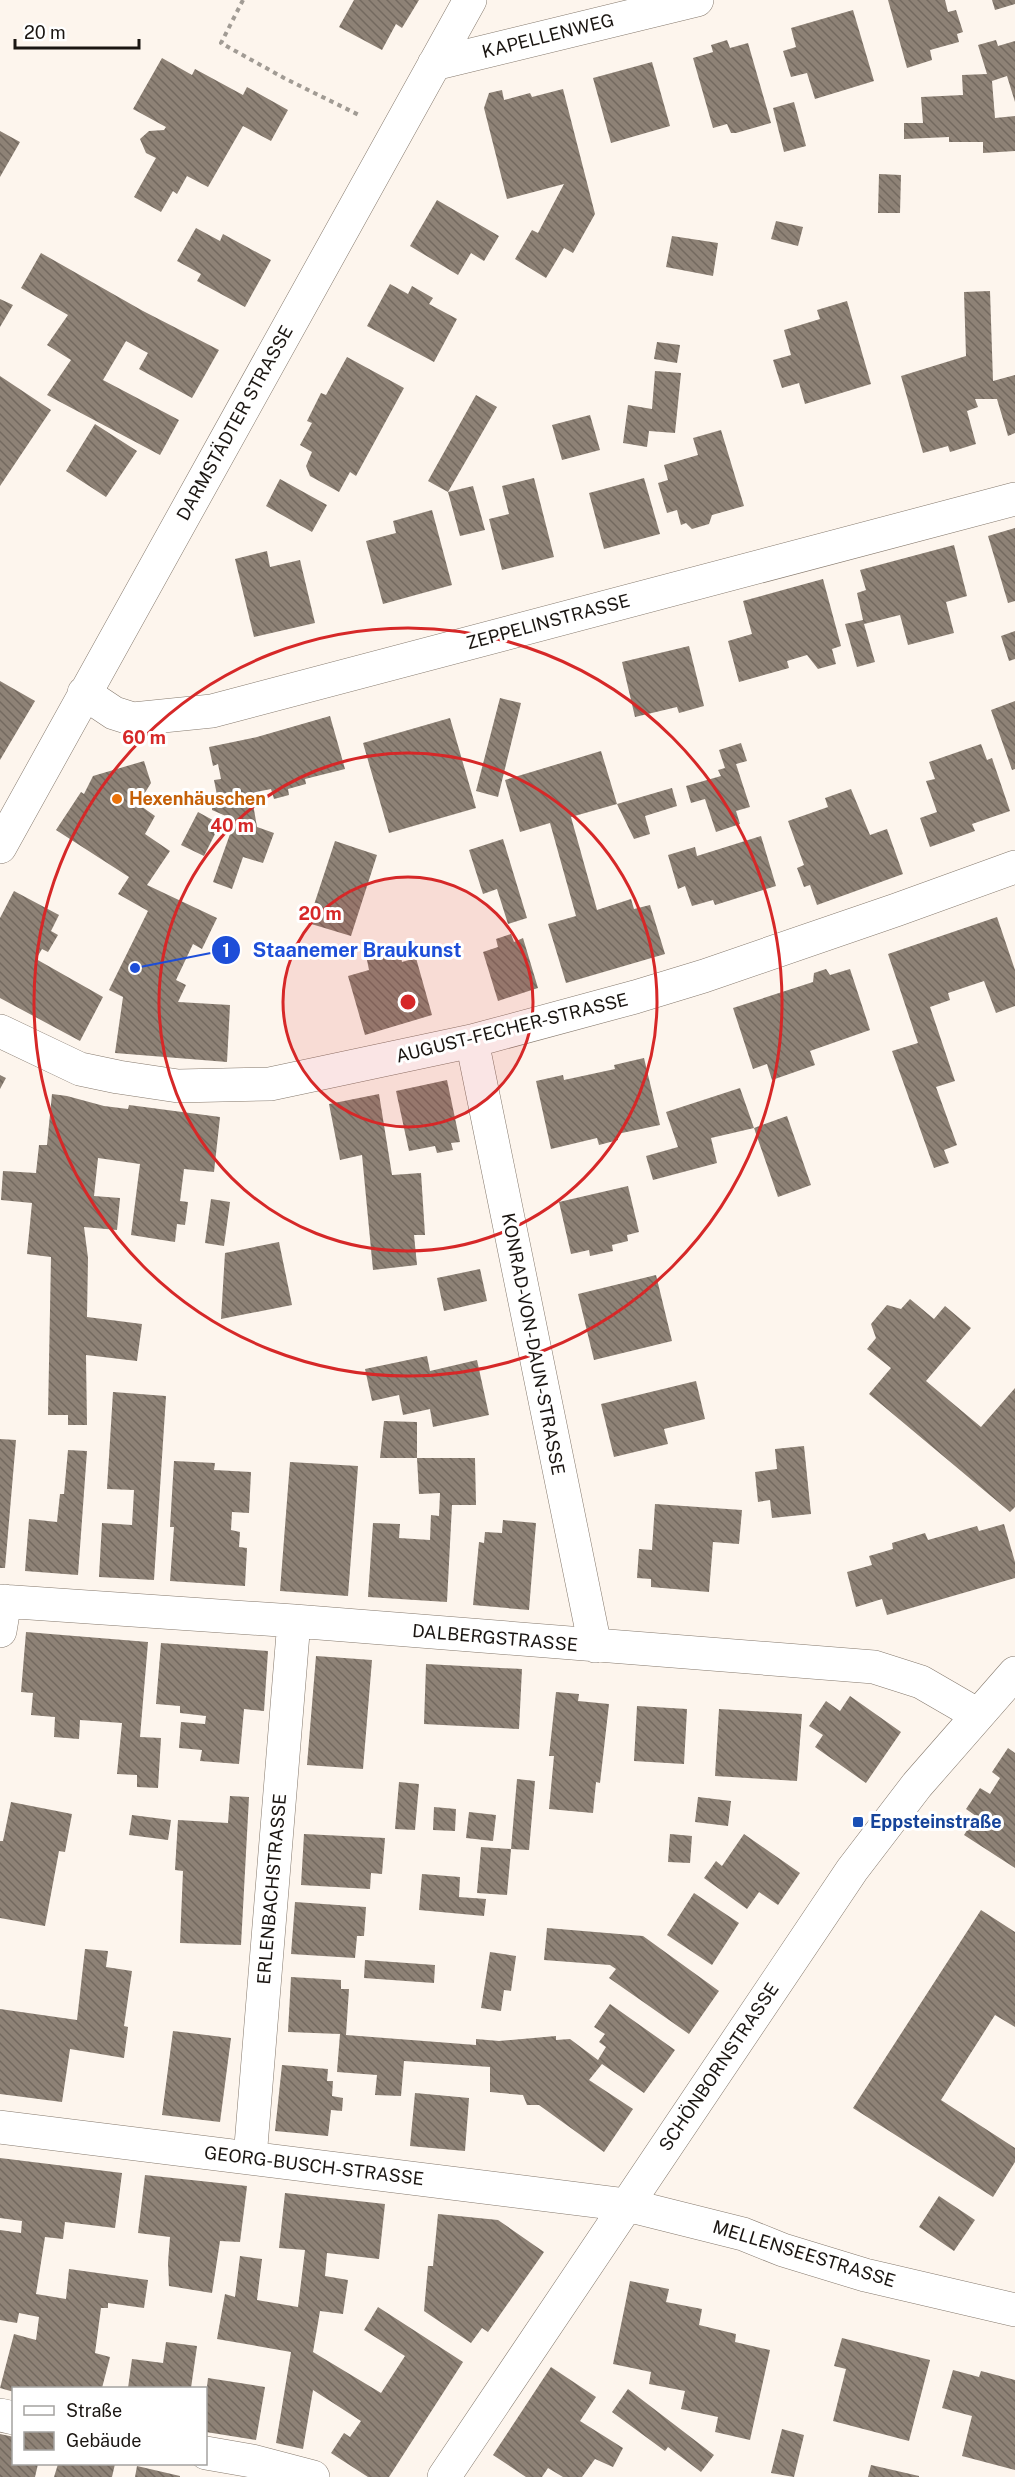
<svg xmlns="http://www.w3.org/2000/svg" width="1015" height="2477" font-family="'Public Sans',sans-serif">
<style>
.building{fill:url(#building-back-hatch)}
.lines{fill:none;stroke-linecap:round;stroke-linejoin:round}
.minor-casing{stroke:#85796d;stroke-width:34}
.path{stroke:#a19b94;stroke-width:4;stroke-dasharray:4.5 4.5;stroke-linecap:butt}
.minor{stroke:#fff;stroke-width:33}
.ring{fill:none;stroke:#d62828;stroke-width:3}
.food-dot{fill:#e8710a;stroke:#fff;stroke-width:2}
.transit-dot{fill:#1a4fb4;stroke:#fff;stroke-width:2}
.labels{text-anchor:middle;stroke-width:6;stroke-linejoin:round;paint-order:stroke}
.street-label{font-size:18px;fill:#1b1612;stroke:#fff}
.food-label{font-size:18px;font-weight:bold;fill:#c56008;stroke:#fff;text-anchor:start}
.transit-label{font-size:18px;font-weight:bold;fill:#164399;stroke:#fff;text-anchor:start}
.centre{fill:#d62828;stroke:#fff;stroke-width:3}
.ring-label{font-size:18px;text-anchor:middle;font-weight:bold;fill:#d62828;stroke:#fff;stroke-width:6;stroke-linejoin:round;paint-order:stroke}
.leader{fill:none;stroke:#1d4ed8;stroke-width:2}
.callout-dot{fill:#1d4ed8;stroke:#fff;stroke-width:2}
.mark-label{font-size:18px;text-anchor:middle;font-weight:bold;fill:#fff}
.callout-label{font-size:20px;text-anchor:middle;font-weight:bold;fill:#1d4ed8;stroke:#fff;stroke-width:6;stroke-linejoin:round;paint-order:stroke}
</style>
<defs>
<pattern id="building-back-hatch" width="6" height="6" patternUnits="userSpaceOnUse" patternTransform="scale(1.5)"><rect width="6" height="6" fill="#8e8276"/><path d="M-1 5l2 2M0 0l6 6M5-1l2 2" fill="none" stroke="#73695f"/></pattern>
</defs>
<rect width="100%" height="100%" fill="#fdf5ed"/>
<path class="building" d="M354 0H419L402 28 396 24 382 50 339 27Z
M888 0H945L948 12 956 10 963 32 957 34 959 42 930 50 932 60 907 68Z
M992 0H1015V4L995 10Z
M853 10 874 81 815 99 807 73 791 77 783 51 796 47 791 28Z
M727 40 730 48 748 43 771 123 736 133H731L727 124 713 128 693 58 713 52 711 45Z
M996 40 998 46 1015 41V102L1007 76 992 81 995 118 1015 116V151L983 153V142H949V137L904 139V123H923L921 97 963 95 962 75 987 74 978 45Z
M162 58 192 75 195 69 243 95 247 87 288 110 271 141 243 126 208 187 187 176 177 194 173 191 161 212 134 197 156 158 146 153 140 139 149 131 164 130 166 127 133 109Z
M652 62 670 126 611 143 593 78Z
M563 89 595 214 573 253 564 248 546 278 515 259 532 230 538 233 564 184 507 199 484 108 489 93 502 90 504 100 530 93 532 97Z
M794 102 806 146 784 152 773 108Z
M0 131 20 142 0 177Z
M879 174 901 175 900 213H878Z
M437 200 499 236 484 261 471 253 458 275 410 246Z
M776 221 803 227 798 246 771 239Z
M196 228 220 241 223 234 271 260 245 307 197 281 201 274 177 261Z
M672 236 718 243 713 276 666 267Z
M41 253 143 311 219 350 192 398 139 369 148 353 126 341 103 380 179 420 160 455 47 395 71 360 47 345 68 315 21 288Z
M390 284 408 294 412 286 433 298 429 304 457 319 434 362 367 326Z
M990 291 993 381 1015 375V433L1008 436 997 399H975L978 407 967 411 976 444 950 452 948 446 923 453 901 376 966 356 964 292Z
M0 299 13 305 0 327Z
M847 301 871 384 805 404 799 383 782 388 773 360 791 355 784 330 820 319 817 310Z
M657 342 680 345 677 363 654 359Z
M347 357 404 388 356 476 350 472 339 492 310 476 306 466 312 452 300 445 312 423 307 421 321 393 326 395Z
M655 371 681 373 675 433 649 431 647 447 623 443 628 405 652 409Z
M0 376 51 410 0 486Z
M476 395 497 407 448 492 428 481Z
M590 415 600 450 562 460 552 425Z
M95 424 137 451 106 497 66 471Z
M721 430 744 506 712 515 709 524 692 529 686 523 681 525 677 510 667 513 658 483 668 480 664 465 698 455 693 438Z
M534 478 554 557 502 570 489 519 509 514 502 486Z
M644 478 660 534 604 549 589 493Z
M280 479 327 505 312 532 266 506Z
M473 486 485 530 460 536 448 492Z
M432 510 452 585 383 604 366 541 396 533 393 521Z
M1015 528V601L1008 603 988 536Z
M954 545 967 596 946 602 954 633 908 645 900 615 864 624 875 662 857 667 845 624 863 620 857 593 866 590 860 570Z
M267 551 270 567 300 560 315 623 254 637 235 559Z
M823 579 841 646 832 649 836 664 818 669 807 655 787 661 789 668 739 682 728 641 752 634 743 601Z
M1015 631V659L1009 661 1001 636Z
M689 646 704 706 679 713 677 707 635 717 622 662Z
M0 681 35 701 0 760Z
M500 698 521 703 498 797 476 791Z
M1015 701V769L1012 770 991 710Z
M330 716 345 769 305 779 306 784 288 789 289 795 274 799 271 789 256 792 258 797 252 798 257 827 274 833 263 863 243 857 232 889 213 882 235 820 212 810V805H219L214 780 221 779 218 764 213 766 209 747 257 737Z
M450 718 476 808 389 833 363 743Z
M741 743 747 761 736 764 750 807 736 811 740 824 716 832 705 799 691 803 686 786 721 776 718 770 725 768 719 750Z
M981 744 987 760 992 758 1010 811 972 824 975 831 930 847 920 818 937 812 926 781 935 779 929 762Z
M601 751 617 804 571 817 597 910 631 899 634 909 650 905 665 954 566 983 548 924 576 916 550 823 520 832 505 780Z
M144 761 151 783 138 804 155 816 145 834 170 851 147 885 217 918 202 949 193 944 176 980 186 985 178 1002 230 1005 227 1062 115 1053 123 997 109 990 148 911 118 894 129 877 56 830 81 792 84 794 93 776Z
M672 788 677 806 645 816 650 834 634 839 617 804Z
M851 789 870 835 887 829 903 874 817 905 810 885 804 887 797 868 804 865 788 821 828 807 825 798Z
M198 812 220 824 204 856 181 845Z
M761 836 776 886 715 905 713 900 692 906 685 886 678 889 668 855 695 847 697 856Z
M503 839 527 918 508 924 497 889 483 894 469 850Z
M335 841 377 855 351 936 308 923Z
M14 891 59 915 51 931 58 935 48 952 42 949 36 959 103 997 80 1041 0 998V918Z
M997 917 1015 970V1006L996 1013 984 981 948 993 950 1000 930 1007 955 1081 936 1087 957 1145 944 1150 949 1163 934 1168 892 1051 918 1043 888 954Z
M511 934 514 942 523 938 538 988 498 1001 483 952 498 947 496 939Z
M398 946 402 962 416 958 432 1015 365 1035 348 976 369 970 367 960 370 954Z
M826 969 830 975 850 969 870 1030 810 1051 815 1065 772 1080 767 1064 753 1069 733 1008 813 982 814 973Z
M644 1058 660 1125 617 1134 618 1140 599 1145 597 1138 551 1149 536 1081 563 1075 564 1080 615 1069 614 1065Z
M0 1075 6 1078 0 1089Z
M447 1080 460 1142 451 1143 453 1150 437 1153 435 1146 409 1151 396 1091Z
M740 1088 754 1128 787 1116 811 1185 778 1197 754 1128 711 1138 717 1163 653 1180 646 1156 678 1147 666 1112Z
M52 1094 67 1096 104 1106 128 1109 129 1105 220 1117 214 1172 184 1169 180 1201 188 1202 185 1225 177 1224 175 1242 131 1235 140 1164 98 1158 94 1196 120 1198 117 1230 84 1227 88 1258 87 1317 142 1324 137 1361 86 1355 87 1425H68V1415H48L51 1257 27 1254 32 1203 1 1200 3 1171 36 1173 39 1145H47Z
M379 1094 392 1175 421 1173 425 1235H414L417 1265 373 1270 362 1155 340 1160 329 1104Z
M628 1186 639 1232 627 1235 628 1241 612 1245 613 1251 590 1256 589 1250 571 1254 559 1202Z
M211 1199 230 1202 224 1246 205 1243Z
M279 1242 292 1305 221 1319 225 1253Z
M480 1269 487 1301 444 1311 437 1278Z
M656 1275 672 1341 594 1360 578 1294Z
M910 1299 934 1319 945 1306 971 1328 926 1381 981 1427 1015 1388V1507L1010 1512 869 1394 891 1368 867 1349 876 1338 871 1324 887 1305 901 1309Z
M427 1356 430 1371 477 1360 489 1415 433 1427 430 1409 403 1415 399 1395 372 1401 365 1369Z
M696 1381 705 1419 664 1429 668 1444 614 1457 601 1404Z
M113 1392 166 1396 154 1580 99 1577 102 1523 132 1525 134 1490 107 1489Z
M384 1421 417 1422V1458H380Z
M0 1439 16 1440 5 1568H0Z
M804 1446 811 1514 772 1518 770 1500 758 1502 755 1472 777 1469 775 1449Z
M68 1450 87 1451 78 1575 25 1571 29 1519 57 1522 60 1494H64Z
M417 1458H475L476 1505H452L447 1602 368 1597 373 1523 400 1524 399 1538 430 1540 431 1515 439 1516 440 1493 419 1494Z
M174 1461 215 1463 214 1470 251 1472 249 1513 232 1512 231 1530 240 1532 239 1547 247 1548 245 1586 170 1581 174 1527H170Z
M290 1462 358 1466 348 1596 280 1591Z
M655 1504 742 1510 739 1544 713 1542 709 1592 651 1587V1579L637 1578 639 1549 652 1550Z
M503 1520 536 1523 529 1610 473 1605 479 1542 484 1543 485 1532 502 1533Z
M1004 1524 1015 1562V1578L887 1615 882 1599 856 1607 847 1572 872 1565 869 1556 893 1549 892 1543 925 1533 928 1540 977 1526 979 1531Z
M26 1632 148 1642 140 1737 161 1738 158 1788 137 1787V1775L117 1774 122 1723 80 1720 79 1739 54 1737 55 1717 31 1715 33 1693 21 1692Z
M161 1643 268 1651 264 1711 244 1709 239 1764 200 1761 202 1750 179 1748 181 1722 205 1724 206 1716 180 1713V1706L156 1704Z
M316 1656 372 1660 363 1769 307 1765Z
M426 1664 522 1669 519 1729 424 1724Z
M556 1692 579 1694 578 1701 609 1704 600 1783 596 1782 593 1813 549 1809 554 1756H549Z
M850 1696 901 1732 866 1783 815 1747 823 1735 809 1726 826 1701 840 1711Z
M637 1706 687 1709 684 1764 634 1761Z
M719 1709 802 1714 797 1781 715 1776Z
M1008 1748 1015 1753V1868L964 1835 976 1816 966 1809 980 1788 990 1794 1000 1778 992 1772Z
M517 1779 535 1781 529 1850 511 1849Z
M399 1782 419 1784 415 1830 395 1829Z
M230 1796 249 1797 241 1945 180 1943 183 1871 175 1870 178 1820 228 1823Z
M698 1797 731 1801 728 1826 695 1822Z
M11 1802 72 1814 65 1852 59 1851 45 1926 0 1918V1841H3Z
M434 1807 456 1809 455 1831 433 1830Z
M469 1812 496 1815 493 1841 466 1838Z
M132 1815 171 1820 168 1840 129 1835Z
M304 1834 385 1838 382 1874 371 1873 370 1889 301 1885Z
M670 1834 692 1836 690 1863 668 1862Z
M744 1834 800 1873 778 1905 759 1892 747 1909 704 1878 716 1861 722 1866Z
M481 1847 511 1849 507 1895 477 1893Z
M422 1874 460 1877 459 1897 486 1899 484 1916 419 1910Z
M694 1893 739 1923 712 1965 667 1935Z
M295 1902 366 1907 364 1936H357L355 1958 291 1954Z
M981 1910 1015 1932V2027L995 2015 941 2100 1015 2148V2162L993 2197 853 2108Z
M547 1928 643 1936 719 1991 689 2034 609 1978 616 1969 610 1965 544 1960Z
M85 1949 108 1951 106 1967 132 1971 124 2026 128 2027 124 2058 70 2049 62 2102 0 2094V2009L77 2020Z
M490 1952 516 1956 511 1991 504 1990 501 2011 481 2008Z
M365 1960 435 1965 434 1983 364 1978Z
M291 1977 341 1980V1989H349L346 2035 476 2045V2039L499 2041 556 2036V2040L570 2039 598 2060 606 2047 599 2042 605 2034 594 2027 610 2004 675 2050 644 2093 602 2064 589 2080 633 2109 604 2152 539 2105H527L523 2095 490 2092V2067L404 2061 401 2096 375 2095 377 2075 337 2072 340 2034 288 2032Z
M173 2031 231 2038 220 2122 162 2115Z
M282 2065 328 2069 327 2081H333L332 2096 343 2098 342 2111 331 2110 328 2136 275 2131Z
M415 2093 469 2098 465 2151 410 2146Z
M0 2158 122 2173 115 2228 65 2222 63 2239 45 2237 36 2294 66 2299 69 2269 148 2280 144 2308 108 2303V2308H101L95 2353 110 2357 102 2388H14V2392L0 2388 14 2334 36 2340 39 2317 19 2313 17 2323 0 2320V2230L21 2233 22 2221 0 2218Z
M145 2175 247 2186 240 2242 220 2241 212 2293 169 2286 168 2263 170 2237 138 2233Z
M285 2193 385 2204 379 2259 327 2253 325 2276 348 2280 343 2314 320 2311 313 2352 381 2393 405 2356 364 2330 378 2307 463 2362 389 2477H368L331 2453 344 2433 350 2437 361 2421 313 2390 303 2449 276 2443 291 2352 217 2339 225 2294 235 2297 240 2256 262 2259 257 2300 298 2307 305 2250 279 2248Z
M939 2196 975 2220 954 2251 919 2227Z
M438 2214 498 2220 544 2252 488 2332 482 2328 471 2343 424 2311 428 2266H433Z
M630 2281 669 2289 666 2302 702 2309 699 2325 736 2334 735 2342 770 2350 750 2440 715 2432 718 2417 681 2409 685 2391 649 2384 651 2372 613 2364Z
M842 2338 930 2360 909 2441 833 2421 846 2369 834 2366Z
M166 2342 197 2346 191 2388H128L132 2359 163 2363Z
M551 2367 596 2397 580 2421 623 2448 613 2467 595 2459 582 2477H563L548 2468 542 2477H526L493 2455Z
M953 2370 979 2377 981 2371 1015 2380V2470L962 2456 972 2416 942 2408Z
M208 2378 265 2387 256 2440 206 2432V2395Z
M628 2389 714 2455 701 2472 668 2447 665 2451 612 2412Z
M782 2429 804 2435 794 2477 771 2473Z
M0 2434 14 2437V2464H38L35 2477H0Z
M58 2464H115L112 2477H54Z
M871 2465 919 2476V2477H868Z
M137 2466 180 2476V2477H135Z"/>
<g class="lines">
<defs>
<path id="minor" d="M434 64 697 0
M84 693 114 713 133 719 212 711 1015 499
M0 847 470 0
M0 1031 80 1069 118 1077 178 1086 270 1084 472 1041 635 997 704 976 896 910 1015 867
M472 1041 595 1646
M0 1601 294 1621 874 1667 921 1682 978 1715
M0 1631 5 1601
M0 2127 627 2205 743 2234 783 2250 865 2275 1015 2310
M250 2158 294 1621
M0 2415 14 2418
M206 2453 252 2461 313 2477
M444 2477 852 1870 917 1785 1015 1673"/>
</defs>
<use href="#minor" class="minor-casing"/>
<path class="path" d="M243 0 221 43 284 78 361 116"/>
<use href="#minor" class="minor"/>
</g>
<circle cx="408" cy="1002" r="125" fill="#d62828" fill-opacity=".12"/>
<g class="ring">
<circle cx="408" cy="1002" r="125"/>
<circle cx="408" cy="1002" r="249"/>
<circle cx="408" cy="1002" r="374"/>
</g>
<circle class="food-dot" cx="117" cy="799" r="6"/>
<rect class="transit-dot" x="852" y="1816" width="12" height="12" rx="3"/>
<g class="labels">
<g class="street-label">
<text transform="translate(548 36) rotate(-14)" y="6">KAPELLENWEG</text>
<text transform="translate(235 423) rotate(-61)" y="6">DARMSTÄDTER STRASSE</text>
<text transform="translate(548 622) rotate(-15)" y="6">ZEPPELINSTRASSE</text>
<text transform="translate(512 1028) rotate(-14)" y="6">AUGUST-FECHER-STRASSE</text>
<text transform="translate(533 1344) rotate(79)" y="6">KONRAD-VON-DAUN-STRASSE</text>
<text transform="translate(495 1638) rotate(5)" y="6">DALBERGSTRASSE</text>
<text transform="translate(272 1889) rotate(-85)" y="6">ERLENBACHSTRASSE</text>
<text transform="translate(719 2067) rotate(-56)" y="6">SCHÖNBORNSTRASSE</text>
<text transform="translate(314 2166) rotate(7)" y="6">GEORG-BUSCH-STRASSE</text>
<text transform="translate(804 2254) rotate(17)" y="6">MELLENSEESTRASSE</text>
</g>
<g class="food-label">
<text x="129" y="805">Hexenhäuschen</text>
</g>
<g class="transit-label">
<text x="870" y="1828">Eppsteinstraße</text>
</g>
</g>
<circle cx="408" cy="1002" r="9" class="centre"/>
<g class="ring-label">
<text x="144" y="744">60 m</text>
<text x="232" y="832">40 m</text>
<text x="320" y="920">20 m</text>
</g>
<path class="leader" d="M135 968L226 950"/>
<g class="callout-dot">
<circle cx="135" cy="968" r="6"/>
<circle cx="226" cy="950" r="15"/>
</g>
<g class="mark-label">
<text x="226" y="957">1</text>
</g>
<g class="callout-label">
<text x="357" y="957">Staanemer Braukunst</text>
</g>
<rect x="12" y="2387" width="195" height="78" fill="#ffffff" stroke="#a4a2a0" stroke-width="1.5"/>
<rect x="24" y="2406" width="30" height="9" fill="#ffffff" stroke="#a4a2a0" stroke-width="1.5"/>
<text x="66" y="2417" font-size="18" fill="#1b1612">Straße</text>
<rect x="24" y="2432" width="30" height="18" fill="url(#building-back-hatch)" stroke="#a4a2a0" stroke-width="1.5"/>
<text x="66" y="2447" font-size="18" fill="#1b1612">Gebäude</text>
<path d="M15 39v9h124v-9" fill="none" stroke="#1b1612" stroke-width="3"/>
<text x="24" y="39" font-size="18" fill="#1b1612" stroke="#ffffff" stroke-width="4.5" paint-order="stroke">20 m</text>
</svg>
